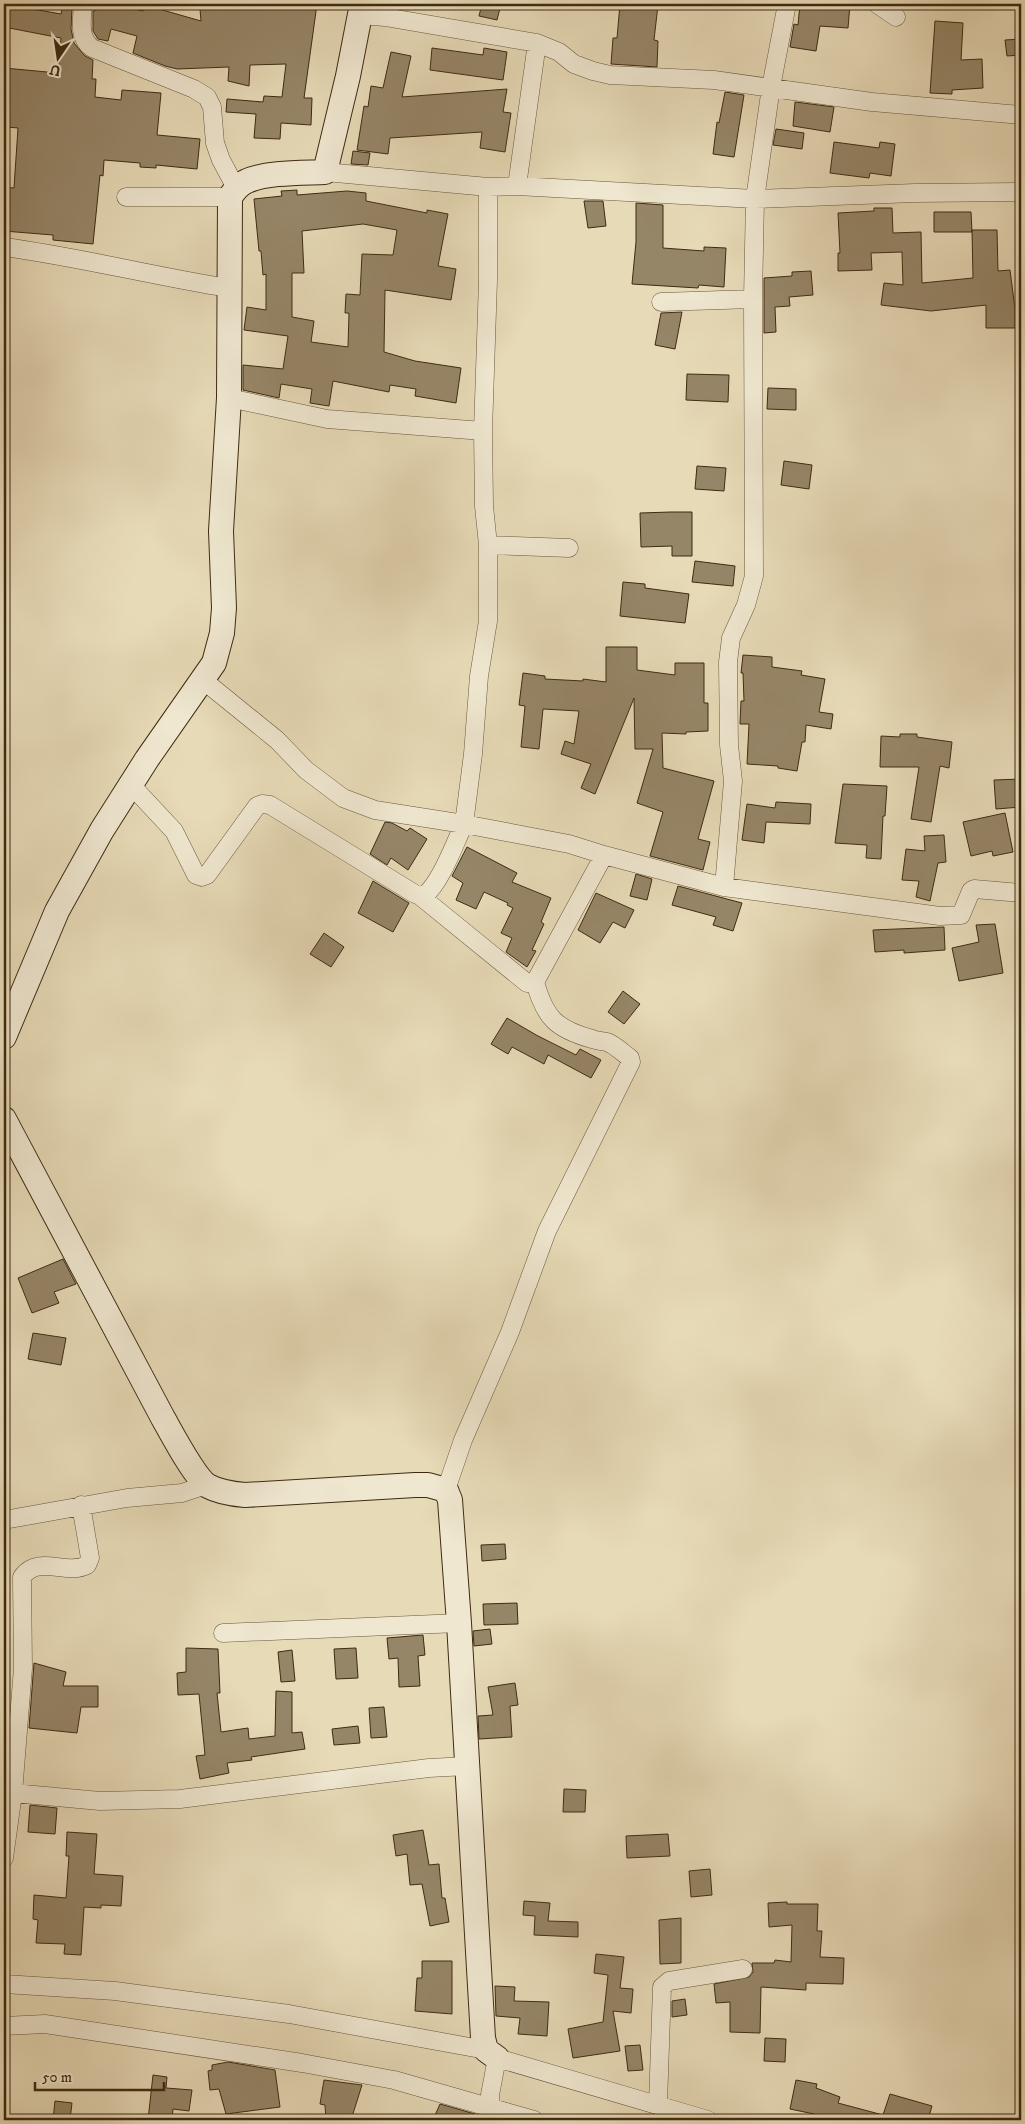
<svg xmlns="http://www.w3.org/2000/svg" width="1025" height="2124" font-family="'IM FELL DW Pica',serif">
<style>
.building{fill:#968668;stroke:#3e2b12;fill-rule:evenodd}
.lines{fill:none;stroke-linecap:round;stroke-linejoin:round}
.street-casing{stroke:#68573b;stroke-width:19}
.secondary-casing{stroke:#3e2b12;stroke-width:26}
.street{stroke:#efe7d0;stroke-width:18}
.secondary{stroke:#efe7d0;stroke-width:24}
</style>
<rect width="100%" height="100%" fill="#e7dab7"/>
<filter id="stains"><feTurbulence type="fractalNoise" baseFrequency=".004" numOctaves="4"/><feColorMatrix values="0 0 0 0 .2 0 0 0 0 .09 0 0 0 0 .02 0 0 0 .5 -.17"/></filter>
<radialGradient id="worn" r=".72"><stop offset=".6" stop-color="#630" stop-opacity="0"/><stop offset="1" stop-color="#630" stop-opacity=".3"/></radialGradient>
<path class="building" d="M4 4 61 14 63 5 72 7 71 29 74 43 85 56 93 60 92 79H96L95 97 121 100 122 90 161 93 157 135 200 139 197 169 156 165V168L140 167V163L104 160 103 176 100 175 93 244 53 240V235L4 231V187L14 188 18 128 7 127 9 94 4 93V68L58 73 61 38 4 27Z
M222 4H317L304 98H312L311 125 281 123 280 139 254 138 256 114 226 112 227 99 263 102 264 96 282 97 286 64 250 65 249 86 228 81 229 67 177 69 165 66 133 53 137 36 111 29 108 41 98 39 93 31V11H95L96 5 118 9 119 5 143 11 145 5 201 21 200 9 221 8Z
M482 4H501L497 20 479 16Z
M620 4 658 5 654 40 658 41 657 67 611 64 613 38H617Z
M800 4H850L848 28 820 26 816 51 790 47 794 24 798 25Z
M935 21 963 23 961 60 982 59 983 88 952 90V94L930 93Z
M1021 39V55L1007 56 1005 40Z
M432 48 483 55 484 48 507 52 503 80 430 70Z
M391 52 411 56 402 97 507 89 503 112 511 113 505 152 480 148 482 132 390 138 388 154 357 150 364 106 368 107 371 86 383 88Z
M725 92 744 95 734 157 713 154 717 122 719 123Z
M795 102 834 107 830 132 793 126Z
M776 129 804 133 802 149 773 145Z
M834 142 879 148 880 142 895 144 891 176 870 173 869 178 830 173Z
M353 151 370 153 368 165 351 164Z
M297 190V195L347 191 366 193V201L427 213V210L448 214 438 266 456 269 451 300 385 290 384 352 415 361 461 368 456 403 415 396 416 389 390 385 389 392 333 381 329 406 310 403 312 389 281 384 279 398 243 390V365L283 369 288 336 244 330 247 307 266 310V274L263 275 261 251H259L254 199 282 196 281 191ZM363 224 397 230 393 255 362 254 360 295 346 294 345 313H349L348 347 311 342 314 321 292 317V273H304L302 231Z
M584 201H603L606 226 588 228Z
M636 203 663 205V248L704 251V247L726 248 724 287 699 285 698 288 632 284 636 242Z
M874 208H892L893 233 921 232 922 283 973 278 972 230H997L998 271 1010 270 1015 309V328H986V305L931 311 881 305 884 283 903 285 902 252 871 253 872 270 838 271V253H840L838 213 874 211Z
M934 212H971L972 232H934Z
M811 271 813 295 789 297 790 306 775 307 776 332 764 333V278L792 276V272Z
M682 312 675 349 655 345 661 313Z
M687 374 729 375 728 402 686 400Z
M768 388 796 389V410L767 409Z
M784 461 812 465 809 489 781 485Z
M697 466 726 468 724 491 695 489Z
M671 512H692V556H672V546L641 547 640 513Z
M695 561 735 566 733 586 692 582Z
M623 582 645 584V588L689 594 685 623 620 616Z
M606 647H637V670L675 675V663H704V703H708V731L686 732V734L662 733 663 768 714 781 698 839 710 842 703 870 650 856 663 812 637 803 653 749H635L634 698 595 794 581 788 591 764 561 754 565 741 574 744 579 711 543 709 539 749 521 747 525 706 519 705 523 673 545 676V679L583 681V679L606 682Z
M743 655 772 657V667L802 671 801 675 825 679 819 712 833 714 831 729 806 725 805 742H802L797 771 778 768V766L747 764 749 724H740L741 701H744L743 673H741Z
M900 734H917V737L952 742 949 768 940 766 931 822 911 819 919 767H880L881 736 900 737Z
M1021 779V807L996 809 994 780Z
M843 784 887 786 885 816H883L881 859 866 858 867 845 835 843Z
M776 802 811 804 810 824 766 822 764 843 742 840 747 804 775 808Z
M1005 813 1013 852 993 856 992 851 971 856 963 822Z
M385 822 392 823 407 831 410 828 427 839 408 870 391 858 387 865 370 854Z
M944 835 946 862 938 863 930 901 916 897 919 881 902 880 906 849 925 851 924 836Z
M467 847 517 873 512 882 551 898 541 922 544 924 532 950 536 951 527 967 506 952 512 938 501 933 513 908 507 905 508 903 484 892 476 909 456 900 463 883 452 876Z
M636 874 652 879 647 900 630 896Z
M373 881 409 903 393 932 358 913Z
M678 886 742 903 733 931 713 925 716 917 672 905Z
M596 893 634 910 625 928 613 922 600 943 578 930Z
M995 924 1003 973 959 981 952 948 979 942 976 925Z
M944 927 945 950 904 953V950L875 952 873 930Z
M324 933 344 947 331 967 310 954Z
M623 991 640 1004 624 1024 608 1012Z
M507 1018 538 1036 576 1055 580 1049 601 1060 591 1078 548 1055 544 1064 512 1047 508 1054 491 1044Z
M63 1259 76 1284 54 1292 59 1303 32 1313 18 1278Z
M33 1333 66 1338 61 1365 28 1359Z
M505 1544 506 1559 482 1561 481 1545Z
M517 1603 518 1624 484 1625 483 1604Z
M490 1629 492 1644 474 1646 473 1631Z
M423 1635 425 1655 418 1656 420 1686 399 1687 398 1658 389 1659 387 1638Z
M186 1648 218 1649 220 1693H217L221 1732 248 1728 249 1739 275 1736 276 1691 292 1692V1733L302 1732 305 1749 251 1757 252 1760 227 1763 229 1773 200 1779 196 1756 205 1755 199 1694 178 1695 177 1673 186 1672Z
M356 1648 358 1678 336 1679 334 1649Z
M292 1650 295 1681 281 1682 278 1652Z
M34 1663 66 1672 63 1686H98V1707H81L77 1733 29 1728Z
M515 1683 518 1705 510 1706 512 1737 479 1739 478 1716 493 1715 488 1687Z
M384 1707 387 1737 371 1738 369 1708Z
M358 1726 360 1743 334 1745 332 1729Z
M564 1789 586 1790 585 1812H563Z
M30 1805 57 1808 55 1834 28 1832Z
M423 1830 429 1865 439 1864 442 1898H445L449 1922 430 1926 422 1884 410 1885 407 1854 396 1856 393 1835Z
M67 1832 97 1834 94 1874 123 1876 121 1906 101 1905V1908L84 1907 81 1955 64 1954 65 1944 36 1943 38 1920 33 1919 34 1895 66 1898 69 1856H66Z
M668 1834 670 1856 627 1858 626 1836Z
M710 1869 712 1895 691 1897 689 1871Z
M524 1901 550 1903 548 1921 578 1922V1937L534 1935 535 1916 523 1915Z
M787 1902V1904H818L817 1931H822L820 1957 844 1958 843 1984 806 1983V1990L761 1987 760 2033 730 2032V2002L716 2003 714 1984 749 1977 753 1972 752 1963H774L775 1960 791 1962 792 1925 769 1927 768 1903Z
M681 1918V1963L660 1964 659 1920Z
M596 1954 624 1957 620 1988 633 1989 631 2013 613 2011 620 2051 573 2058 568 2029 603 2022 608 1975 594 1973Z
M422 1961H452V2014L415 2011 417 1978H422Z
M495 1986 515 1987 514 2001 549 2002 547 2036 518 2034 520 2018 496 2016Z
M685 1999 687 2015 672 2017V2001Z
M765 2038 786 2039 785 2062 764 2061Z
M640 2045 643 2070 628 2071 625 2046Z
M228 2062 275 2070 280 2107 226 2114 219 2089 210 2090 208 2071 212 2070V2065Z
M153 2075 167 2077 166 2088 192 2090 189 2111 173 2109 172 2120H148Z
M324 2080 362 2085 351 2120H326L325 2105 320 2104Z
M796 2080 817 2084 816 2088 840 2097 838 2103 883 2115 890 2094 932 2106 928 2120H812L814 2114 790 2109Z
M55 2101 72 2103 70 2120H53Z
M440 2104 475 2114 473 2120H433Z"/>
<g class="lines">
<defs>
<path id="street" d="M83 4C82 20 78 38 92 48L194 89 207 97 212 107 215 143 221 160 236 188
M877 4 896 17
M360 15 385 17 537 43 559 52 574 64 593 71 610 75 714 80 872 102 1021 115
M325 172 488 187 517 186 755 199 915 193 1021 192
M517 186 537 43
M126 197H230
M4 247C79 257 153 276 228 288
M661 302 753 299
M229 398 327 419 483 431
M488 545 569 548
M131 785 174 831 196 875 202 877 207 875 257 806 262 804 270 805 415 894 424 896C441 882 454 845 464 824L375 810 343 798 306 770 277 740 203 680
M604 855 724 887 940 916 961 915 971 891 974 889 1021 893
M724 887 733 781 729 745 728 662 731 638 746 605 754 576 753 299 755 199 771 87 787 4
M420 896 527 983 535 982
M446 1490 463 1440 510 1332 547 1231 631 1062 630 1058C623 1053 615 1045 607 1042 602 1041 597 1041 592 1039 556 1029 545 1018 535 982L604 855 569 844 464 824 473 754 479 676 488 621V545L484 506 483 431 488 280V187
M4 1520 127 1498 182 1493 206 1485
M223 1633 459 1623
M13 1793 100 1801 180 1799 429 1768 467 1766
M4 1858 13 1793 23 1668 22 1577C39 1554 66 1576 87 1565L90 1558 81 1505
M4 1984 115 1991 289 2014 486 2050
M4 2026 45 2024 302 2063 394 2080 534 2120
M658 2104 662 1987 669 1981 743 1969
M490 2120V2095L497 2058 708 2120"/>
<path id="secondary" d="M4 1037 57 911 102 830 147 759 214 663 222 633 224 608 221 531 229 398 230 197C234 191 239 184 247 181 267 172 303 173 325 172L348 76 362 4
M4 1119 163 1418C171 1432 195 1478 208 1486 219 1492 233 1494 245 1495L415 1485H428L446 1490 450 1500 459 1623 483 2038 486 2050 497 2058"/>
</defs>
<use href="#street" class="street-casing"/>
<use href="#secondary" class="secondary-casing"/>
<use href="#street" class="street"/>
<use href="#secondary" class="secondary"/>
</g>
<rect width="1025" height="2124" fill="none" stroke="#e7dab7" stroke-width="20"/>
<rect x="5" y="5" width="1015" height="2114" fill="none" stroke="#3e2b12" stroke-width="2.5"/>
<rect x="10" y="10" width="1005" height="2104" fill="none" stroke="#3e2b12"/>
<g transform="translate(58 58) rotate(193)" stroke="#efe7d0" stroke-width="4" paint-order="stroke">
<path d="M0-4L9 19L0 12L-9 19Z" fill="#3e2b12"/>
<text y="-8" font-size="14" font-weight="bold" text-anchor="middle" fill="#3e2b12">U</text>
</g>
<path d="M35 2082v8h129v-8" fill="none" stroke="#3e2b12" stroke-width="2.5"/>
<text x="42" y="2082" font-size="15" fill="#3e2b12" stroke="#efe7d0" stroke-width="4" paint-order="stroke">50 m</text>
<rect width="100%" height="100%" filter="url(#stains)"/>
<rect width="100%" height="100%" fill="url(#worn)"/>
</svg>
